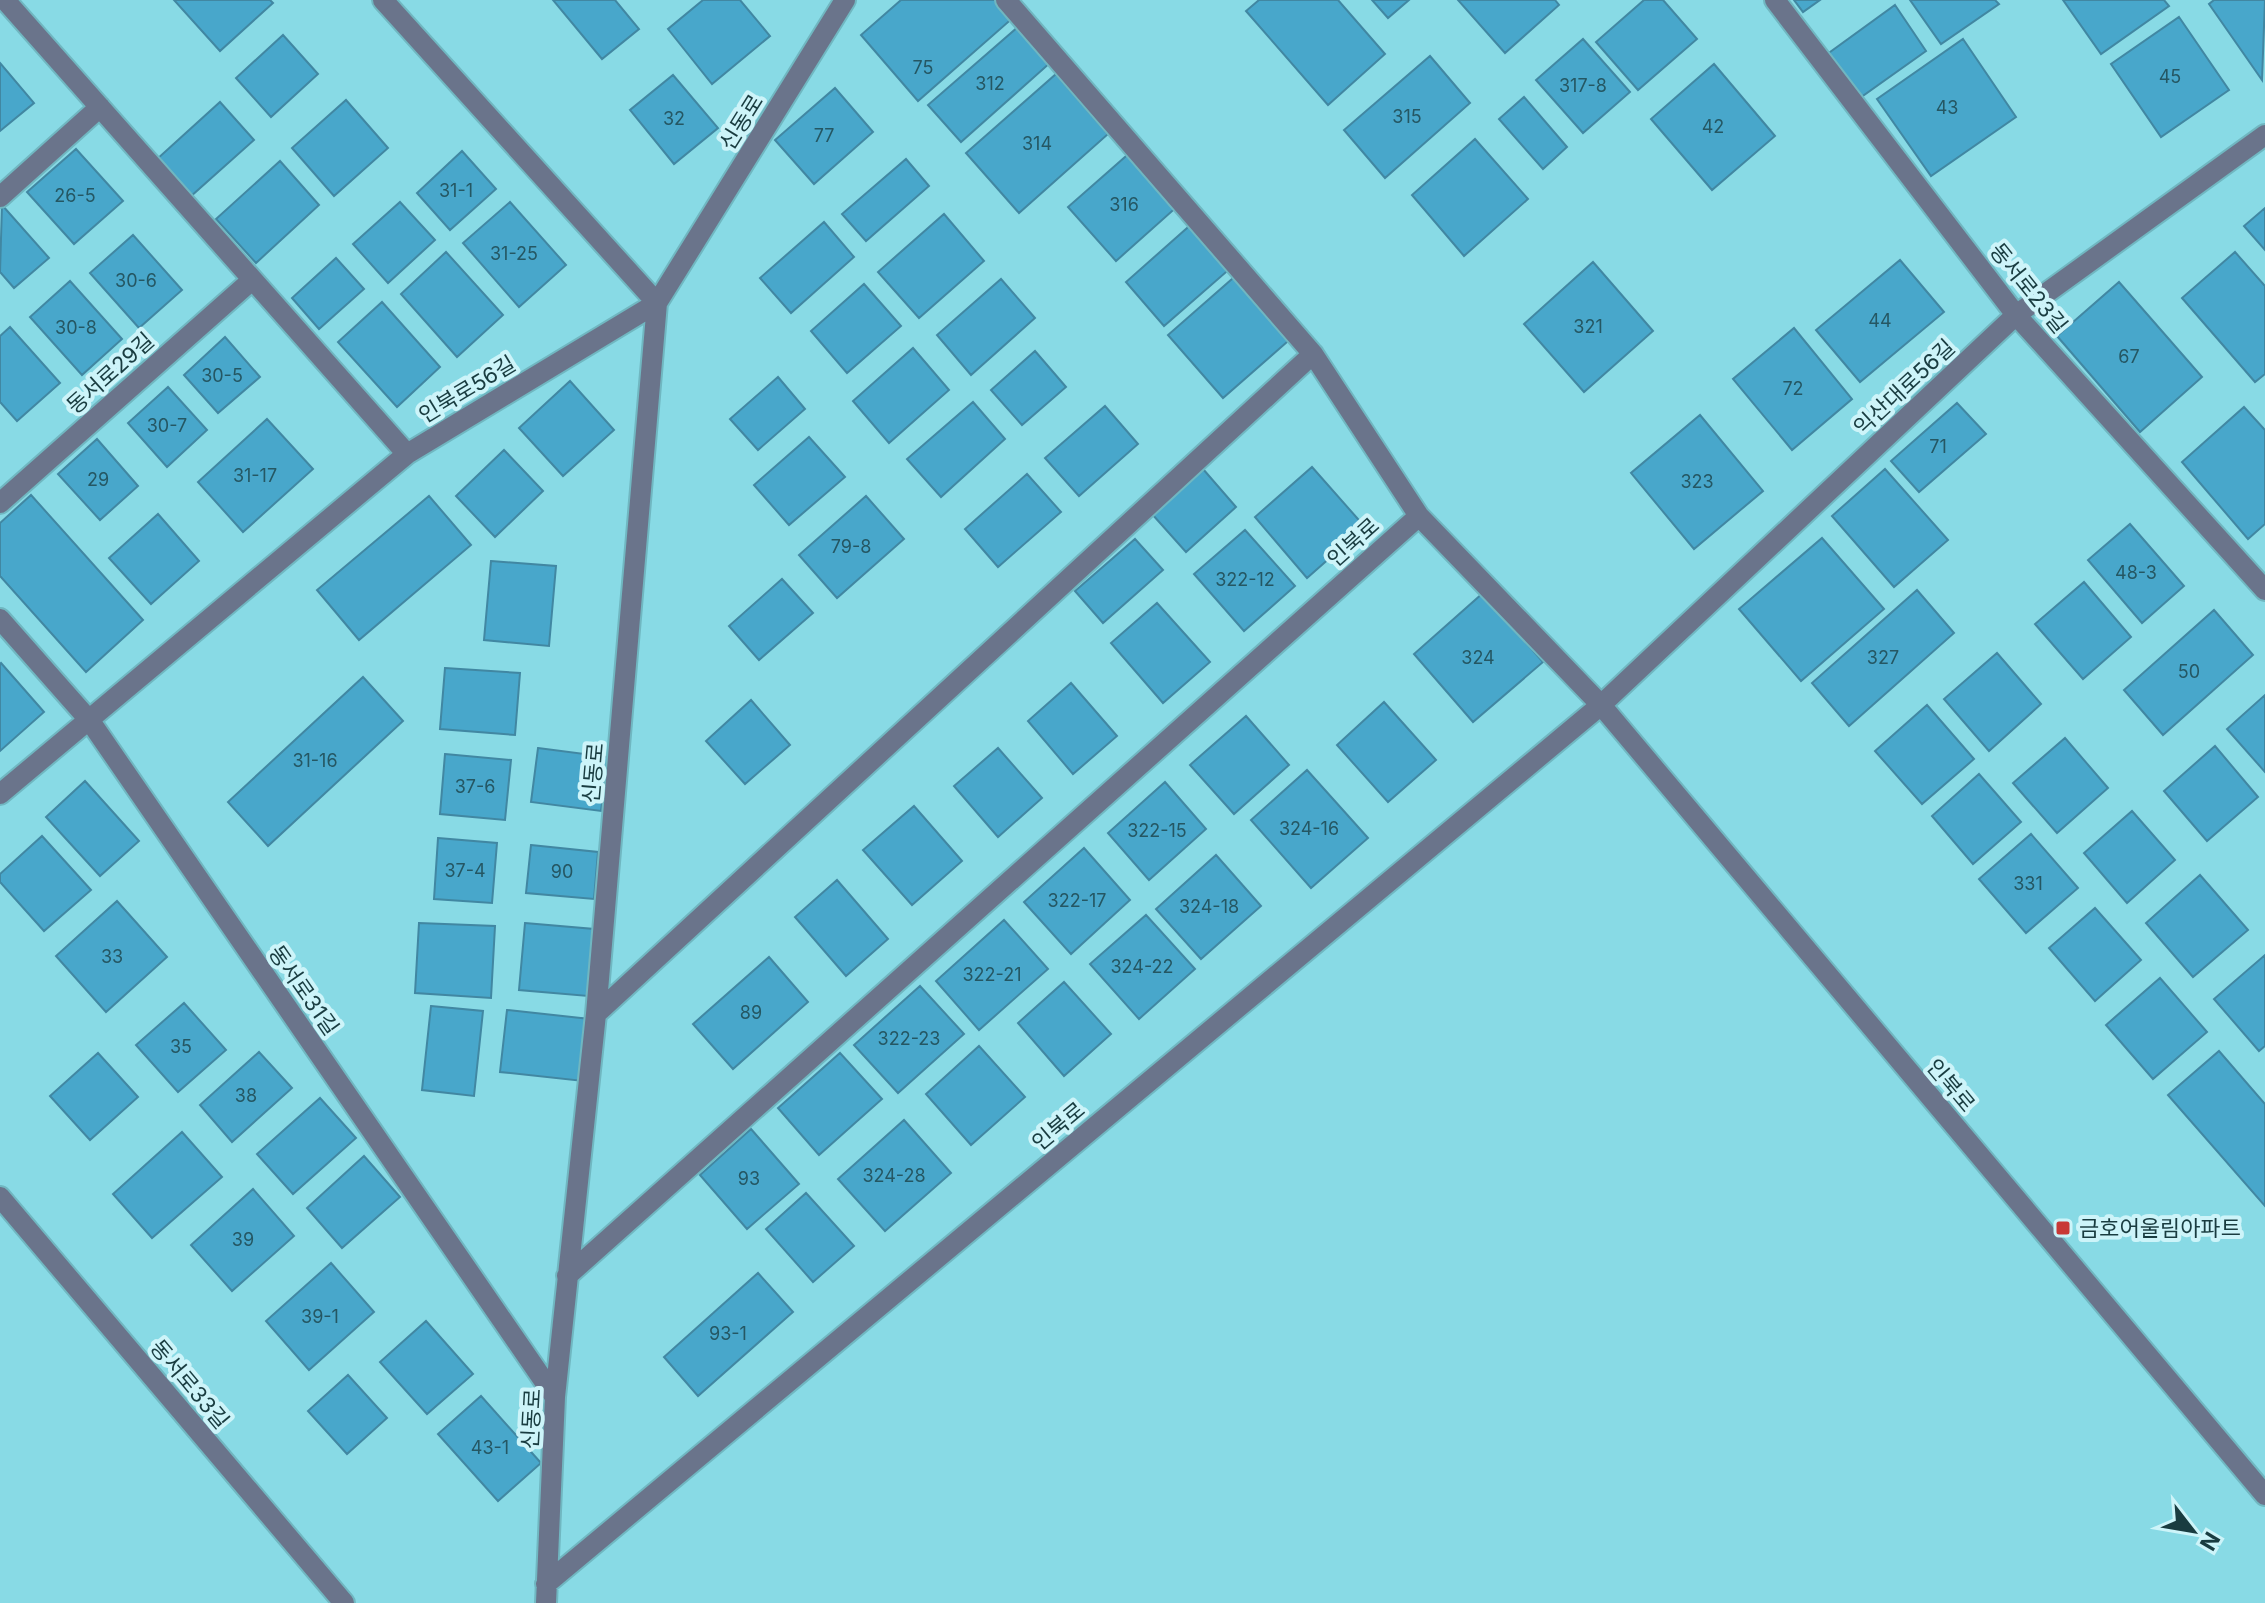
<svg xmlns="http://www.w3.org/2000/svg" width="2265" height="1603" font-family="Inter,'Noto Sans KR',sans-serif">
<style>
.building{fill:#48a7cb;stroke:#4187a2;stroke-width:2}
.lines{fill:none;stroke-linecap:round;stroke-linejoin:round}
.minor-casing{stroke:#70b7c1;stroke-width:24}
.minor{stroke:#6a748b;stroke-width:20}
.poi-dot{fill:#c83936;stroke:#cdf4f9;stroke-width:3}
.labels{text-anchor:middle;stroke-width:8;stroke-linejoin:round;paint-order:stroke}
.number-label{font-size:18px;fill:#255763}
.street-label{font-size:22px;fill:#193c40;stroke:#cdf4f9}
.poi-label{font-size:22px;fill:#193c40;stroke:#cdf4f9;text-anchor:start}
</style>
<rect width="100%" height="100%" fill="#88dae5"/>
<path class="building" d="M174 0H270L273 3 220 51Z
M553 0H615L639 29 602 59Z
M703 0H740L770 36 712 84 668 29Z
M901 0H1002L1015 16 918 101 861 35Z
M1259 0H1338L1385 54 1328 105 1246 11Z
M1372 0H1409L1388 18Z
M1458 0H1555L1559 5 1505 53Z
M1644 0H1663L1697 39 1638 90 1596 42Z
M1794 0H1820L1803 12Z
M1910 0H1995L1999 4 1941 44Z
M2063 0H2164L2169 6 2101 54Z
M2214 0H2265L2262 80 2209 4Z
M1895 5 1926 51 1857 100 1826 55Z
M2179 17 2229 90 2161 137 2111 64Z
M1019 26 1051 62 961 142 928 105Z
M283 35 318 74 271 117 236 78Z
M1583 39 1630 92 1583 133 1536 80Z
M1963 39 2016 117 1931 176 1877 99Z
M1430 56 1470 103 1385 178 1344 130Z
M0 63 34 103 0 131Z
M1714 64 1775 136 1712 190 1651 119Z
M1056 74 1108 134 1019 213 966 153Z
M673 75 718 128 674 164 630 110Z
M835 88 873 132 814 184 775 140Z
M1524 97 1567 147 1543 169 1499 119Z
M346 100 388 148 334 196 292 148Z
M220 102 254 140 190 197 156 160Z
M1475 139 1528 199 1464 256 1412 195Z
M76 149 123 201 74 244 27 192Z
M1133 150 1180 204 1116 261 1068 207Z
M462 151 496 189 450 230 417 193Z
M906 159 929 186 866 241 842 214Z
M280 161 319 205 256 263 216 219Z
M400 202 435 240 388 283 353 244Z
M510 202 566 265 519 307 463 243Z
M2 205 49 258 14 288 0 272Z
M2265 208V250L2244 226Z
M944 214 984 261 919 318 878 272Z
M1195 221 1233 266 1164 326 1126 282Z
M824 222 854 257 791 313 760 278Z
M133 235 182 290 139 328 90 273Z
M446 252 503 315 457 357 401 294Z
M2235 252 2265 286V374L2255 382 2182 298Z
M336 258 364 289 319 329 292 298Z
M1900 260 1944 312 1860 382 1816 330Z
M1593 262 1653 331 1584 392 1524 324Z
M1240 272 1295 335 1223 398 1168 335Z
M1001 279 1035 318 971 375 937 335Z
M70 281 122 339 82 375 30 317Z
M2119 282 2202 377 2140 432 2057 336Z
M864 284 901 326 847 373 811 331Z
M382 302 440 367 397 407 338 342Z
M10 327 60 383 17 421 0 402V336Z
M1794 328 1852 399 1792 450 1733 379Z
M225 337 260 377 218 413 184 375Z
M913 348 949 390 889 443 853 401Z
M1035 351 1066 387 1022 425 991 390Z
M778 377 805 409 758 450 730 419Z
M570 381 614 430 563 476 519 428Z
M168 387 207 430 167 467 128 423Z
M973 402 1005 439 941 497 907 459Z
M1957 403 1986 434 1919 492 1891 461Z
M1105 406 1138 444 1079 496 1045 458Z
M2244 407 2265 430V524L2248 539 2182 462Z
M1700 415 1763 491 1694 549 1631 473Z
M267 419 313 469 243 532 198 482Z
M809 437 845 477 789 525 754 485Z
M97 439 138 486 100 520 58 474Z
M504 450 543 491 495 537 456 496Z
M1312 467 1365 527 1307 578 1255 517Z
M1203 469 1236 507 1186 552 1152 514Z
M1885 469 1948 540 1894 587 1832 516Z
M1027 474 1061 512 998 567 965 529Z
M31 495 143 620 86 672 0 576V523Z
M429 496 471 545 359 640 317 590Z
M866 496 904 539 837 598 799 555Z
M158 514 199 561 151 604 109 558Z
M2130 524 2184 586 2142 623 2088 560Z
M1245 530 1295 586 1244 631 1194 574Z
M1822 538 1884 609 1801 681 1739 609Z
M1135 539 1163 570 1103 623 1075 591Z
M491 561 556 566 549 646 484 640Z
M782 579 813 613 759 660 729 626Z
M2084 582 2131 637 2083 679 2035 624Z
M1917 590 1954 633 1849 726 1812 683Z
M1483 593 1543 662 1473 722 1414 654Z
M1157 603 1210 662 1163 703 1111 643Z
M2214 610 2253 655 2163 735 2124 690Z
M1997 653 2041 704 1989 751 1944 699Z
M1 663 44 712 0 751V664Z
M445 668 520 673 515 735 440 729Z
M363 677 403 721 268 846 228 802Z
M1071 683 1117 736 1073 774 1028 721Z
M2265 695V772L2227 729Z
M751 700 790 745 745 784 706 741Z
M1384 702 1436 760 1388 802 1337 745Z
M1927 705 1974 759 1922 804 1875 751Z
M1246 716 1289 765 1234 814 1190 765Z
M2065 738 2108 788 2057 833 2013 783Z
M2215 746 2258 797 2207 841 2164 791Z
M538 748 608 757 601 811 531 802Z
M998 748 1042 798 998 837 954 786Z
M445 754 511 760 505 820 440 814Z
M1307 770 1368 838 1311 888 1251 820Z
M1979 774 2021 822 1973 864 1932 816Z
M85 781 139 841 100 876 46 817Z
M1165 782 1206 829 1149 880 1108 833Z
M914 806 962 861 912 905 863 850Z
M2132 811 2175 860 2127 903 2084 853Z
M2031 834 2078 888 2026 933 1979 879Z
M42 836 91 890 44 931 0 882V874Z
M438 838 497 843 492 903 434 899Z
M531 845 598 852 594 899 526 893Z
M1084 848 1130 900 1071 954 1024 902Z
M1216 855 1261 906 1201 959 1156 909Z
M2200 875 2248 930 2193 977 2146 923Z
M837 880 888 939 846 976 795 917Z
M117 901 167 957 106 1012 56 956Z
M2095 908 2141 960 2095 1001 2049 948Z
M1146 915 1195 969 1139 1019 1090 964Z
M1004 920 1048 969 979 1030 936 981Z
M419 923 495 926 491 998 415 993Z
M525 923 594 929 588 996 519 990Z
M2265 955V1046L2259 1051 2214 999Z
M769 957 808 1002 733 1069 693 1024Z
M2160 978 2207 1032 2153 1079 2106 1025Z
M1064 982 1111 1034 1064 1076 1018 1023Z
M920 986 964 1034 898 1093 854 1045Z
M184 1003 226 1050 178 1092 136 1045Z
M431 1006 483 1011 474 1096 422 1090Z
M507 1010 590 1019 583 1081 500 1072Z
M979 1046 1025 1097 971 1145 926 1094Z
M2219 1051 2265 1104V1206L2168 1095Z
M259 1052 292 1088 232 1142 200 1105Z
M98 1053 138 1097 90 1140 50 1096Z
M840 1053 882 1099 819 1155 778 1108Z
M320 1098 356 1138 293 1194 257 1154Z
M904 1120 951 1173 885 1231 838 1179Z
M751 1129 799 1184 747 1229 700 1175Z
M182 1132 222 1177 152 1238 113 1194Z
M364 1156 400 1197 342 1248 307 1208Z
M253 1189 294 1236 232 1291 191 1245Z
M806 1193 854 1246 813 1282 766 1229Z
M331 1263 374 1312 309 1370 266 1321Z
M758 1273 793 1312 698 1396 664 1357Z
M426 1321 473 1374 427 1414 380 1362Z
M348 1375 387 1418 347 1454 308 1411Z
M481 1396 541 1463 498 1501 438 1434Z"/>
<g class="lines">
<defs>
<path id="minor" d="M5 0 407 454
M1006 0 1313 354 1419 516 1601 705 2265 1495
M1775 0 2016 315 2265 590
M0 197 100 107
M0 503 252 280
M0 619 90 721 555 1397
M0 794 407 454 657 303 383 0
M596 1014 1313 354
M0 1197 344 1603
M567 1276 1419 516
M546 1584 1601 705 2016 315 2265 135
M546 1603 555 1397 596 1014 657 303 845 0"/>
</defs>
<use href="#minor" class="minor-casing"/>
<use href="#minor" class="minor"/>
</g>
<rect class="poi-dot" x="2055" y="1220" width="16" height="16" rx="4"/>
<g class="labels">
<g class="number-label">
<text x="923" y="74">75</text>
<text x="2170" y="83">45</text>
<text x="990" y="90">312</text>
<text x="1583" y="92">317-8</text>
<text x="1947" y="114">43</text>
<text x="1407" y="123">315</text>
<text x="674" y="125">32</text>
<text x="1713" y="133">42</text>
<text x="824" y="142">77</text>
<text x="1037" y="150">314</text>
<text x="456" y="197">31-1</text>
<text x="75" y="202">26-5</text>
<text x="1124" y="211">316</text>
<text x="514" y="260">31-25</text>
<text x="136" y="287">30-6</text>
<text x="1880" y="327">44</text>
<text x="1588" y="333">321</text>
<text x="76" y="334">30-8</text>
<text x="2129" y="363">67</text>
<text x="222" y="382">30-5</text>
<text x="1793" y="395">72</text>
<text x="167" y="432">30-7</text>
<text x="1938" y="453">71</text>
<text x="255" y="482">31-17</text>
<text x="98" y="486">29</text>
<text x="1697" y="488">323</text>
<text x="851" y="553">79-8</text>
<text x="2136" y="579">48-3</text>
<text x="1245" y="586">322-12</text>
<text x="1478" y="664">324</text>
<text x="1883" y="664">327</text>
<text x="2189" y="678">50</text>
<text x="315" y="767">31-16</text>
<text x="475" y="793">37-6</text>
<text x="1309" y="835">324-16</text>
<text x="1157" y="837">322-15</text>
<text x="465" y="877">37-4</text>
<text x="562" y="878">90</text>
<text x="2028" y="890">331</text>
<text x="1077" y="907">322-17</text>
<text x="1209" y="913">324-18</text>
<text x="112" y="963">33</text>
<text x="1142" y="973">324-22</text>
<text x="992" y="981">322-21</text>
<text x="751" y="1019">89</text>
<text x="909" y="1045">322-23</text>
<text x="181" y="1053">35</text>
<text x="246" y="1102">38</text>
<text x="894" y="1182">324-28</text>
<text x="749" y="1185">93</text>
<text x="243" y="1246">39</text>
<text x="320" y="1323">39-1</text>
<text x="728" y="1340">93-1</text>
<text x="490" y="1454">43-1</text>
</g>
<g class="street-label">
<text transform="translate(741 122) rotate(-58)" y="8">신동로</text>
<text transform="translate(2029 288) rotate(51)" y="8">동서로23길</text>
<text transform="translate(110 373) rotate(-42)" y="8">동서로29길</text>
<text transform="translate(1904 387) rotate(-43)" y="8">익산대로56길</text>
<text transform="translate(467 389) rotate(-31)" y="8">인북로56길</text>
<text transform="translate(1353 542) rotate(-42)" y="8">인북로</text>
<text transform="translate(593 773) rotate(-85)" y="8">신동로</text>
<text transform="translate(304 990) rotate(55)" y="8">동서로31길</text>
<text transform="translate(1951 1085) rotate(50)" y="8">인북로</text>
<text transform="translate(1058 1126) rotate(-40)" y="8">인북로</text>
<text transform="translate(190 1384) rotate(50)" y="8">동서로33길</text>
<text transform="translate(531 1419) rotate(-87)" y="8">신동로</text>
</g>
<g class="poi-label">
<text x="2079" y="1236">금호어울림아파트</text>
</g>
</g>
<g transform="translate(2193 1531) rotate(121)" stroke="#cdf4f9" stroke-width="6" paint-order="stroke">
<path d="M0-6L14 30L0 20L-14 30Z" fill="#193c40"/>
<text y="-12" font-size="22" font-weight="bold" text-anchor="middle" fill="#193c40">N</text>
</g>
</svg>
